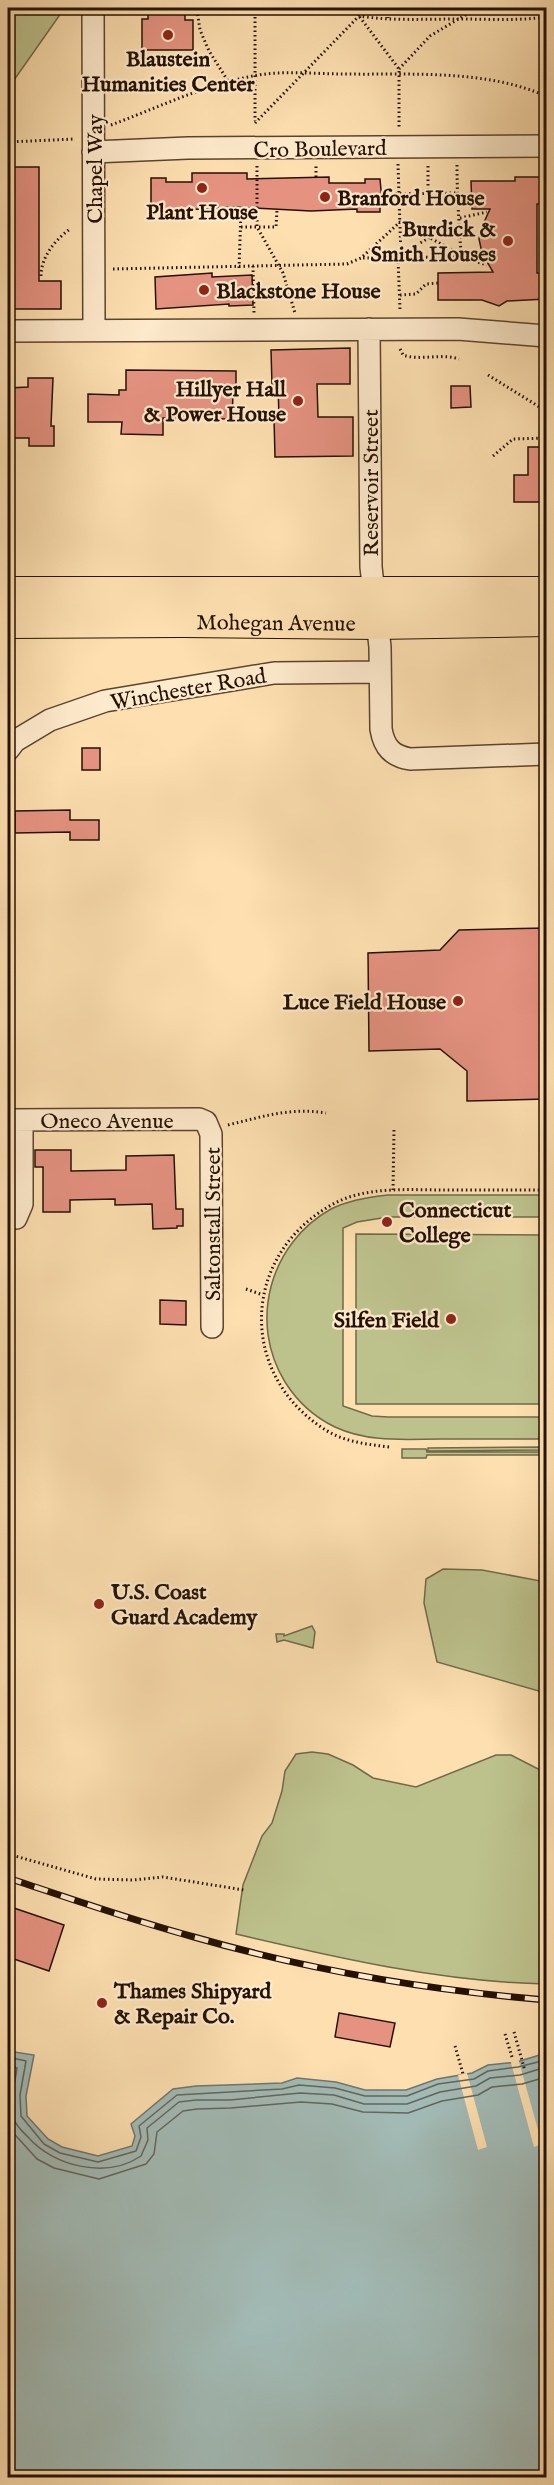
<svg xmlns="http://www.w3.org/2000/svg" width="554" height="2485" font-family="'IM FELL English',serif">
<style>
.green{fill:#bdc28d;stroke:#706a48;stroke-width:1.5}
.water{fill:#a2bab5;stroke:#70766e;stroke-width:1.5}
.pier{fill:#fddfb0}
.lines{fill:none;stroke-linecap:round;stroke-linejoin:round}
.shore{stroke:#63665c;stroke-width:1.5}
.building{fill:#e59281;stroke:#241104;stroke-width:1.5}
.minor-casing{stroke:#5a442f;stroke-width:24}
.highway-casing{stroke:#241104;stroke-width:34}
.path{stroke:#241104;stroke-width:3;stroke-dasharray:1.5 3;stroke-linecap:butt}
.minor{stroke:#feeacc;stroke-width:21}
.highway{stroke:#fddfb0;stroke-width:32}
.rail-casing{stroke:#241104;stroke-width:7}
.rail{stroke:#feeacc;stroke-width:4.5;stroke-dasharray:14;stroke-linecap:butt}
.poi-dot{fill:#8f2418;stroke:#feeacc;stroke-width:2}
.labels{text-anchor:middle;stroke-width:4.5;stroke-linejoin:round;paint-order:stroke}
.poi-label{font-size:22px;font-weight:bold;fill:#241104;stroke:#feeacc;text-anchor:start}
.street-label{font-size:22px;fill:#241104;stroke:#feeacc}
</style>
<rect width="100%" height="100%" fill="#fddfb0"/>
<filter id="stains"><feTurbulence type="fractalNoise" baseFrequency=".00333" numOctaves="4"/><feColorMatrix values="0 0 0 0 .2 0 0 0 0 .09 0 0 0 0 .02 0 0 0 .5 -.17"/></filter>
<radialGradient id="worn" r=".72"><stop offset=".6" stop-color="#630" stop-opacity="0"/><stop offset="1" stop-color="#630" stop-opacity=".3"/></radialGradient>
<path class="green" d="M8 8H59V16L14 80 8 126Z
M388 1195H546V1217H388L357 1222 343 1228V1406L372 1416 388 1417H546V1439C512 1439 477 1439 442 1439 406 1439 369 1443 335 1427 314 1417 297 1401 285 1382 248 1322 270 1243 331 1209 349 1200 368 1197 388 1195Z
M356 1234 546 1235V1404H356Z
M546 1447V1450L428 1451V1448Z
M402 1449H426L427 1452H546V1455H427L426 1458H402Z
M443 1569 482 1570 546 1582V1693L437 1662 424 1603 426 1579Z
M312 1626 315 1632 313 1648 284 1640 277 1642 276 1634H284V1636Z
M312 1752 328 1754 353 1765 373 1778 416 1787 496 1755H511L546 1773V1984C442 1982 338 1958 236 1934L243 1885 262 1836 272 1823 282 1791 285 1771 296 1754Z"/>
<path class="water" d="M8 2051 34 2055 26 2096 27 2116 48 2139 62 2147 98 2156 132 2146 135 2136 131 2124 173 2089 196 2086 282 2083 297 2078 336 2082 365 2090H406L437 2079 472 2073 488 2065 517 2062 546 2053V2477L8 2478Z"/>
<path class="pier" d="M518 2058 542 2144 534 2147 510 2059Z
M467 2073 487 2147 478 2150 458 2075Z"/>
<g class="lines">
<path class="shore" d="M8 2057 26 2061 20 2095 21 2116 44 2144 60 2153 98 2162 136 2151 141 2137 139 2126 177 2095 282 2089 299 2085 335 2088 365 2096H407L438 2084 474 2079 488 2071 518 2067 546 2060
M8 2065 17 2068C15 2084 9 2103 14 2119 16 2126 23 2132 28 2137 54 2167 107 2179 141 2156L148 2140 147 2128 179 2102 196 2100H230L300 2093 334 2095 364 2104H407L440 2092 476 2086 490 2078 520 2075 546 2067
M8 2127 37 2159 54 2168 99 2179 146 2164 154 2154 157 2132 183 2111 197 2109 231 2108 301 2102 332 2104 363 2112 408 2113 442 2101 478 2095 492 2087 522 2084 546 2077"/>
</g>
<path class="building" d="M148 8H185V20H193V50H142V19H148Z
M8 167H39V281H61V309H9Z
M192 173H247V179L329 177V183H365V179H380L382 201H380V212H357V209L311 211 234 207 151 212V178H166V182H192Z
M515 177H543L544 204H537V273H546V299L507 301 499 306 482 300H438V273L493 272 482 253 479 239 481 229 490 209H472L471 181H515Z
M212 273V277L252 275 253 305 229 306V304L156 309 155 277Z
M350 348V384H317L318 417H353V456L275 457 274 418H279L278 385H272L271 350Z
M126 370 236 371V395L233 394 232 419 163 418V435L121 434 122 422H88V394L119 395V390H126Z
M28 378H53L51 426H54V446H29V438H8V388L28 387Z
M451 386H470L471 407 451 408Z
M528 447H546V502H514V475H528Z
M82 748H100V770H82Z
M70 810V820H99V840H70V832L15 833V811Z
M546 928V1099L467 1101V1071L440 1049 369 1051 368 953 440 950 459 930Z
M35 1150H71V1171L126 1170V1156L174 1155 176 1209H183V1226H177V1228L153 1229 152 1204 115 1205V1199L70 1200V1212H43V1167H35Z
M160 1300 186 1301V1325L160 1324Z
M8 1906 64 1925 49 1971 8 1957Z
M339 2013 395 2023 390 2047 335 2037Z"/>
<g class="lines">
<defs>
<path id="minor" d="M93 8 94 330
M93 152 188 148 546 146
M369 329 371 567 380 647 381 729C384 747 392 756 410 759L546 754
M8 331 458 329 546 336
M8 750 15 741 50 720 105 701 274 673 380 672
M8 1120 199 1119 206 1122 211 1134 212 1327
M8 1218H16L22 1204V1120"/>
<g id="highway">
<path d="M8 593H546"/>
<path id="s1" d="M8 622 182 621 377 623 546 620"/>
</g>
</defs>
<use href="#minor" class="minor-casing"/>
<use href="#highway" class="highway-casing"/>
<path class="path" d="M255 8V121
M359 8V16L399 69V128
M388 8V18
M191 10 255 8
M197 10 200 30 209 51 228 81
M255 13H360
M399 69 430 36 477 8
M255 123 359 16C391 21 425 19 458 19 487 19 517 21 546 17
M111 125C157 108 204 85 253 76 282 70 314 74 344 74 411 75 484 69 546 96
M8 142 75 139
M398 164 401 258
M457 165C457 194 459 224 461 253L470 260 487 265
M257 166V227L283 273 295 313
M428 166V192
M316 177V164
M543 188H546
M382 194 457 193
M460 218 487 212
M241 227H276L277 210
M401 254 448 227 461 225
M363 258 454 257 462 255
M398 258 400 310
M253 266 254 313
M239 268 241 211
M113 269 347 264 361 258 400 222 462 255
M41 276C41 257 55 240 70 229
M400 295 416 294 426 284 438 283
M542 299V318
M400 349 403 355C420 361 441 353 459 359
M488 375 546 411
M493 456 513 439 546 438
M228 1125C261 1117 291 1107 326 1113
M393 1190 394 1130
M246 1289 263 1295
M389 1447C366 1444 344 1442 324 1429 236 1372 242 1252 335 1203 368 1186 410 1190 446 1190 480 1190 513 1190 546 1190
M8 1854 96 1879 133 1880 163 1877 244 1890
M514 2032 525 2071
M505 2034 512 2057
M455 2046 463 2074"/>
<use href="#minor" class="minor"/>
<use href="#highway" class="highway"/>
<defs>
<path id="rail" d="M8 1878C69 1898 131 1920 194 1937 309 1970 427 1990 546 2000"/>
</defs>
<use href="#rail" class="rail-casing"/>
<use href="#rail" class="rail"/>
</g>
<g class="poi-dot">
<circle cx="168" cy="35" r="6"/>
<circle cx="202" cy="188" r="6"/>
<circle cx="325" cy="197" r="6"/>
<circle cx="508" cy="241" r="6"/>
<circle cx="204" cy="290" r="6"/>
<circle cx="298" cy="401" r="6"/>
<circle cx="458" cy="1001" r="6"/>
<circle cx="387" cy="1222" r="6"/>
<circle cx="451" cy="1319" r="6"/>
<circle cx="99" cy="1604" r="6"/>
<circle cx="102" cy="2003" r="6"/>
</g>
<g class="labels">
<g class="poi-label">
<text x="168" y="66" text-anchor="middle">Blaustein<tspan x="168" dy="25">Humanities Center</tspan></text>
<text x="337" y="205">Branford House</text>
<text x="202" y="219" text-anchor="middle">Plant House</text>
<text x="496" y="236" text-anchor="end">Burdick &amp;<tspan x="496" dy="25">Smith Houses</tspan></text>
<text x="216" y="298">Blackstone House</text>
<text x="286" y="396" text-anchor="end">Hillyer Hall<tspan x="286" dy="25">&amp; Power House</tspan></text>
<text x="446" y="1009" text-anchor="end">Luce Field House</text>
<text x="399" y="1217">Connecticut<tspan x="399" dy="25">College</tspan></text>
<text x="439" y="1327" text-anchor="end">Silfen Field</text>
<text x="111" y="1599">U.S. Coast<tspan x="111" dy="25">Guard Academy</tspan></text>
<text x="114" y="1998">Thames Shipyard<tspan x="114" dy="25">&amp; Repair Co.</tspan></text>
</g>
<g class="street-label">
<text transform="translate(320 148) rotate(-1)" y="8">Cro Boulevard</text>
<text transform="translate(94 169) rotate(-90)" y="8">Chapel Way</text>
<text transform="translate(370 483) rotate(-90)" y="8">Reservoir Street</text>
<text dy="8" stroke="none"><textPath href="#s1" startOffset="268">Mohegan Avenue</textPath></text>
<text transform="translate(188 688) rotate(-10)" y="8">Winchester Road</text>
<text x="107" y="1128">Oneco Avenue</text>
<text transform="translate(212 1224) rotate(-90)" y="8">Saltonstall Street</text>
</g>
</g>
<rect width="554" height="2485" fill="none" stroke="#fddfb0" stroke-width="30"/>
<rect x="9" y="9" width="536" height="2467" fill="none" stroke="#241104" stroke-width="3"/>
<rect x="15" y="15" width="524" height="2455" fill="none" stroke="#241104" stroke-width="1.5"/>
<rect width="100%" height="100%" filter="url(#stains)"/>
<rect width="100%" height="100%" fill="url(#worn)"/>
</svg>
